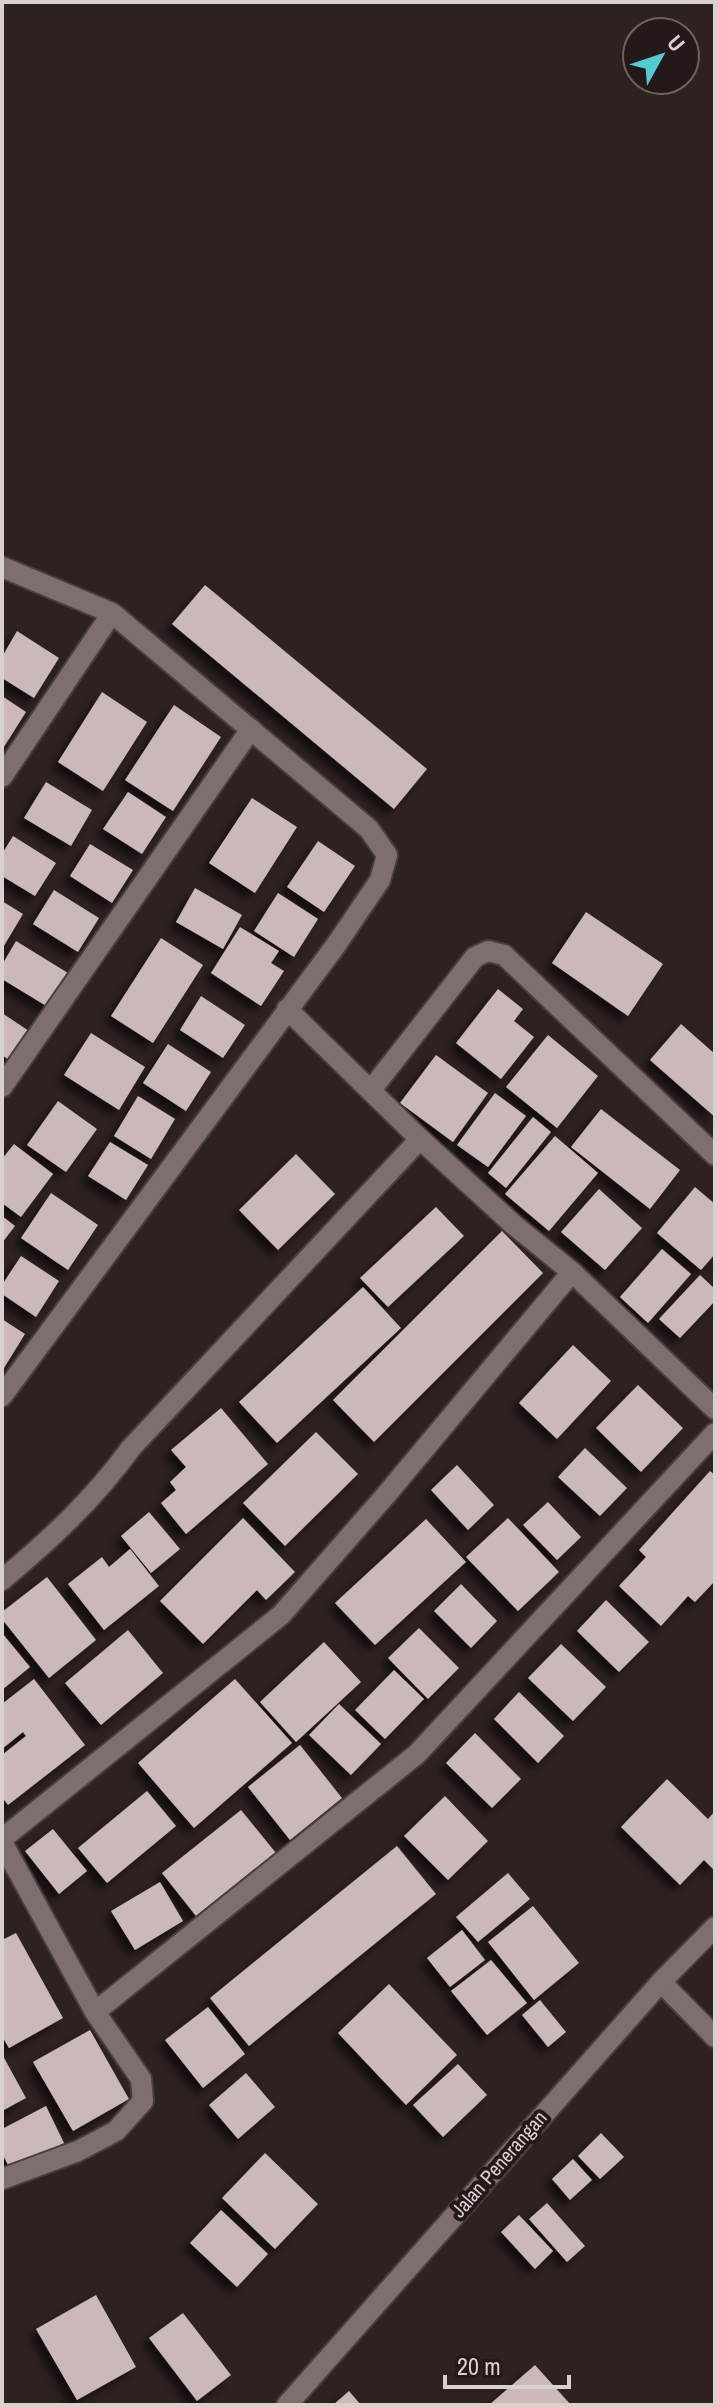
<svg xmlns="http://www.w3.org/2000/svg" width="717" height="2407" font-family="'Archivo Narrow',sans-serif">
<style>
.building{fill:#cab9b8;filter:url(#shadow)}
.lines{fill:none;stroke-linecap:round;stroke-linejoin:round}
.minor-casing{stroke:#493e3e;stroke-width:24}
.tertiary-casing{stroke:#493e3e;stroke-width:24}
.minor{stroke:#7e6f6e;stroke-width:20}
.tertiary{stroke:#7e6f6e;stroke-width:20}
.labels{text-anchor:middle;stroke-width:8;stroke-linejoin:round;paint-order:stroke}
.street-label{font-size:20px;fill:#d9d0d0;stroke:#241818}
</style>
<defs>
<filter id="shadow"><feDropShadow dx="-7" dy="7" stdDeviation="4" flood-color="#0009"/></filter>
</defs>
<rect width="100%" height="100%" fill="#2e2221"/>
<path class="building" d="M205 585 427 769 394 809 172 624Z
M17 631 59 658 34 698 2 678V657Z
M102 692 147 722 103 791 58 762Z
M2 696 26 712 2 750Z
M174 705 221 737 173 811 125 780Z
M46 782 92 810 71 846 24 818Z
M128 792 166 817 142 854 103 829Z
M252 798 297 827 255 893 209 863Z
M13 836 56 863 35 896 2 876V854Z
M318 841 355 866 324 912 287 887Z
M90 844 133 870 112 903 70 876Z
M195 888 242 915 223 949 176 922Z
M54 890 99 918 78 952 33 924Z
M278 893 318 919 294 957 254 931Z
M2 901 23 914 2 949Z
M586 912 663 964 628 1016 552 963Z
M240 927 279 951 271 963 284 971 261 1006 211 973Z
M161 938 203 965 153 1043 111 1016Z
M16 941 68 973 48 1007 2 979V965Z
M498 989 523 1009 514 1021 534 1037 501 1079 456 1043Z
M201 996 245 1025 223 1058 180 1030Z
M2 1013 29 1031 9 1060 2 1055Z
M681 1024 715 1054V1117L650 1060Z
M91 1033 145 1067 119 1110 64 1075Z
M548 1035 598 1076 557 1128 506 1087Z
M168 1044 211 1072 186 1111 143 1083Z
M436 1055 488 1093 453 1142 400 1103Z
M495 1093 526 1116 488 1167 457 1145Z
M138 1096 175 1119 151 1159 114 1136Z
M58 1101 97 1129 66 1172 27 1145Z
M601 1109 680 1170 650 1209 571 1147Z
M533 1117 551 1132 506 1188 488 1173Z
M555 1136 598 1173 549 1231 505 1194Z
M110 1142 148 1165 126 1200 88 1176Z
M14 1144 53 1174 21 1217 2 1203V1159Z
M296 1154 335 1194 278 1250 239 1210Z
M695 1187 715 1204V1254L701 1270 657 1233Z
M599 1189 642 1228 605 1270 561 1232Z
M51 1193 98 1225 68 1270 21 1238Z
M436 1207 464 1236 388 1307 360 1278Z
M2 1216 15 1226 2 1243Z
M502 1231 543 1273 374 1442 333 1400Z
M662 1249 691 1274 648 1323 620 1297Z
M21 1256 59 1281 36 1317 2 1294V1285Z
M700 1275 715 1289V1301L680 1338 659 1319Z
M363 1287 401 1328 277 1443 239 1402Z
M2 1319 25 1334 4 1368 2 1367Z
M573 1345 611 1381 557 1439 519 1403Z
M638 1385 683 1428 641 1472 596 1428Z
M221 1408 268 1464 186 1534 161 1503 176 1490 170 1482 186 1467 171 1450Z
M316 1432 358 1474 285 1546 243 1503Z
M585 1448 627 1488 600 1516 558 1477Z
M457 1465 494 1505 468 1530 431 1490Z
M710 1471 715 1475V1581L695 1602 688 1596 661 1626 619 1586 646 1557 639 1550Z
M548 1502 581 1537 557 1560 523 1525Z
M149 1512 180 1549 151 1573 121 1536Z
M243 1518 295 1572 266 1600 257 1590 203 1644 160 1601Z
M508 1518 559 1572 518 1611 466 1557Z
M426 1519 466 1562 375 1645 335 1603Z
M130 1549 159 1586 104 1630 68 1584 102 1557 109 1567Z
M47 1577 96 1640 49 1678 2 1619V1612Z
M461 1584 497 1621 471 1648 434 1611Z
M606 1600 649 1642 619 1672 577 1631Z
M419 1628 459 1668 428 1699 388 1658Z
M128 1630 163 1673 101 1725 65 1683Z
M2 1633 30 1667 2 1690Z
M324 1642 361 1682 296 1742 260 1702Z
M561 1644 606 1687 573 1721 528 1678Z
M394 1670 424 1699 385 1739 355 1710Z
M34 1679 85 1745 8 1805 2 1797V1755L26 1736 23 1732 2 1749V1704Z
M235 1679 292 1743 194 1828 138 1763Z
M519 1692 564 1736 538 1763 494 1719Z
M339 1704 381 1744 351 1775 309 1735Z
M475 1733 521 1779 492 1808 446 1763Z
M300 1745 342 1798 290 1840 248 1787Z
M667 1779 708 1819 715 1811V1871L704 1860 680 1885 621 1827Z
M147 1791 176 1826 107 1883 78 1848Z
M445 1796 488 1841 448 1880 404 1836Z
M241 1810 276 1853 196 1916 162 1873Z
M53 1829 87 1871 59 1894 25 1851Z
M397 1846 436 1894 249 2046 210 1998Z
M508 1873 530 1899 478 1942 456 1917Z
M160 1882 183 1921 135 1950 111 1911Z
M533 1906 579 1963 534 2000 488 1942Z
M462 1930 485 1960 450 1987 427 1958Z
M16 1933 63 2018 9 2048 2 2036V1940Z
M491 1960 527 2003 487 2035 451 1991Z
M389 1984 457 2055 406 2105 338 2033Z
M540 2000 566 2032 548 2047 522 2015Z
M208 2007 245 2054 203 2088 165 2040Z
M90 2030 129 2099 73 2131 33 2062Z
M2 2054 26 2098 2 2111Z
M458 2064 487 2095 443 2137 413 2105Z
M246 2073 275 2107 238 2139 209 2105Z
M46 2106 64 2143 11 2171 2 2153V2129Z
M601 2133 624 2157 600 2179 578 2156Z
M265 2153 318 2204 275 2249 222 2198Z
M573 2159 592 2180 570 2200 552 2179Z
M547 2203 585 2246 567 2262 529 2219Z
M221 2210 268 2254 237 2287 190 2243Z
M519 2215 553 2251 535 2269 501 2232Z
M96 2295 136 2367 77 2400 36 2329Z
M183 2313 231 2375 197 2401 149 2338Z
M535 2365 571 2405H489Z
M349 2391 361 2405H333Z"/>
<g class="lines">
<defs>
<path id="minor" d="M2 567 112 613 369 829 387 855 380 880 336 945 2 1396
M2 777 112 613
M287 1009 420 1139 514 1225 572 1272 715 1409
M2 1087 251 729
M371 1090 475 957 488 951 504 955 715 1155
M2 1580C52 1538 93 1500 131 1448L420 1139
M2 1839 281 1615 386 1495 572 1272
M2 1842 95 2012 141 2079 143 2101 116 2131 78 2151 2 2179
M661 1982 715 2037
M95 2012 417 1754 715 1433"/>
<path id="tertiary" d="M287 2405 661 1982 715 1927"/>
</defs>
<use href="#minor" class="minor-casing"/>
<use href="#tertiary" class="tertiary-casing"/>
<use href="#minor" class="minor"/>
<use href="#tertiary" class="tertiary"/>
</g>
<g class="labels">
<g class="street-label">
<text transform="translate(499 2164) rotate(-49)" y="7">Jalan Penerangan</text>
</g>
</g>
<rect width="717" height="2407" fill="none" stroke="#d9d0d0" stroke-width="8"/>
<g transform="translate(661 56) rotate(50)"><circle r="38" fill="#241818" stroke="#6c6262" stroke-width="2"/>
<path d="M0-6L14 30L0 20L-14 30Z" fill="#51ccd2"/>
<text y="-12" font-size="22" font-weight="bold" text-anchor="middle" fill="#d9d0d0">U</text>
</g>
<path d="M445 2375v12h124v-12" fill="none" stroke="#d9d0d0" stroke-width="4"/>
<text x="457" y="2375" font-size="24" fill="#d9d0d0" stroke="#241818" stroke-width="6" paint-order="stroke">20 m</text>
</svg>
